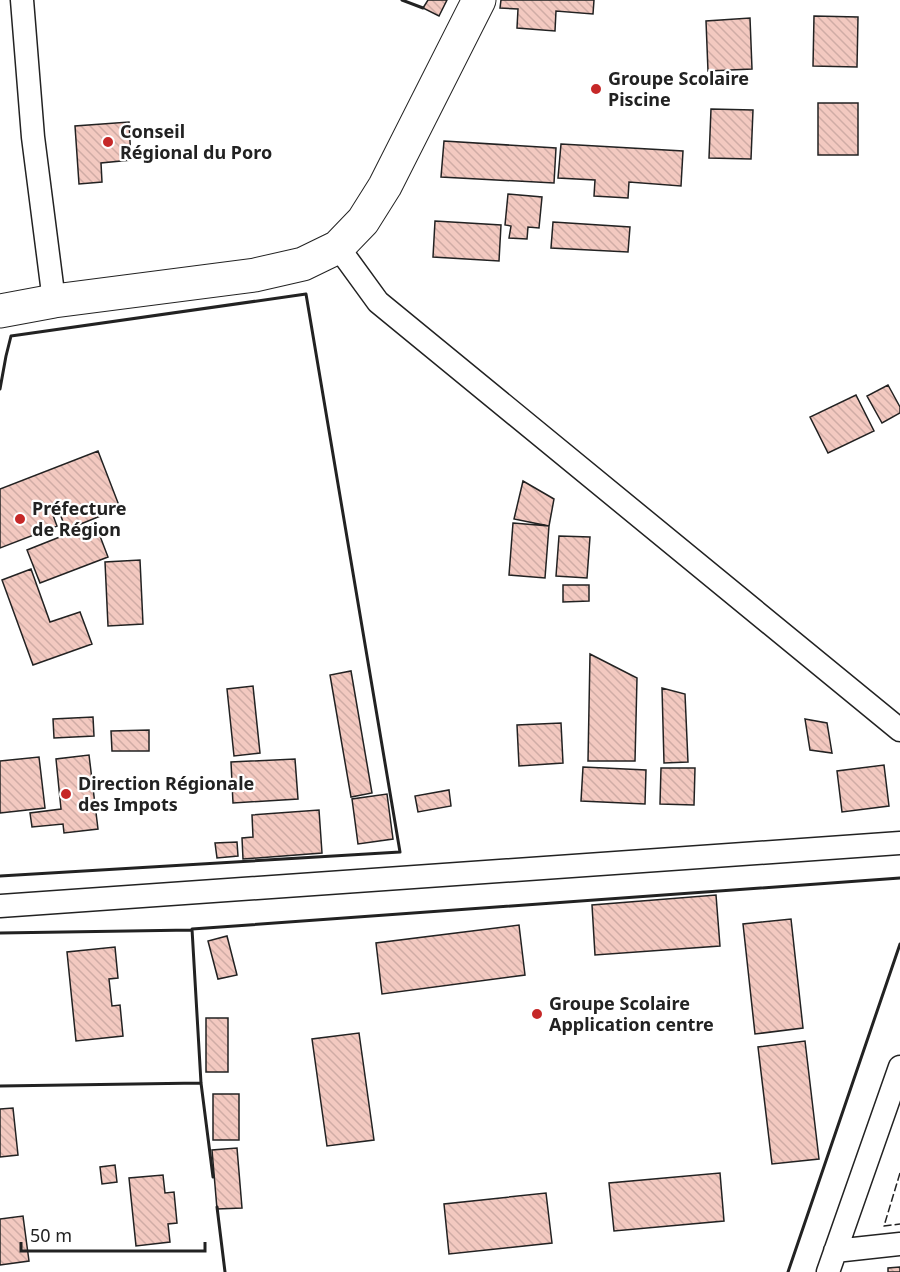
<svg xmlns="http://www.w3.org/2000/svg" width="900" height="1272" font-family="'Noto Sans',sans-serif">
<style>
.building{fill:url(#building-back-hatch);stroke:#222;stroke-width:1.5}
.lines{fill:none;stroke-linecap:round;stroke-linejoin:round}
.minor-casing{stroke:#222;stroke-width:25}
.primary-casing{stroke:#222;stroke-width:35}
.minor{stroke:#fff;stroke-width:22}
.primary{stroke:#fff;stroke-width:33}
.fence{stroke:#222;stroke-width:1.5;stroke-dasharray:8 3;stroke-linecap:butt}
.wall{stroke:#222;stroke-width:3}
.poi-dot{fill:#c62828;stroke:#fff;stroke-width:2}
.labels{text-anchor:middle;stroke-width:4.5;stroke-linejoin:round;paint-order:stroke}
.poi-label{font-size:18px;font-weight:bold;fill:#222;stroke:#fff;text-anchor:start}
</style>
<defs>
<pattern id="building-back-hatch" width="6" height="6" patternUnits="userSpaceOnUse" patternTransform="scale(1.5)"><rect width="6" height="6" fill="#f3c9c0"/><path d="M-1 5l2 2M0 0l6 6M5-1l2 2" fill="none" stroke="#d0aca5"/></pattern>
</defs>
<rect width="100%" height="100%" fill="#fff"/>
<path class="building" d="M428 0H447L439 16 423 8Z
M501 0H594L593 14 556 11 555 31 517 28 518 9 500 8Z
M814 16 858 17 857 67 813 66Z
M750 18 752 69 708 71 706 21Z
M818 103H858V155H818Z
M711 109 753 110 751 159 709 158Z
M129 122 131 160 101 163 102 182 79 184 75 126Z
M444 141 556 148 554 183 441 177Z
M561 144 683 151 681 186 629 182 628 198 594 196 595 180 558 178Z
M508 194 542 197 539 228 528 227 527 239 509 238 511 226 505 225Z
M435 221 501 225 499 261 433 257Z
M553 222 630 227 628 252 551 248Z
M888 385 900 407V413L882 423 867 396Z
M856 395 874 431 828 453 810 417Z
M98 451 120 508 66 530 58 508 51 510 57 526 0 548V489Z
M523 481 554 499 549 526 514 519Z
M95 523 108 557 40 583 27 550Z
M513 523 549 526 545 578 509 575Z
M559 536 590 537 587 578 556 576Z
M140 560 143 624 108 626 105 562Z
M31 569 50 622 80 612 92 644 33 665 2 580Z
M563 585H589V601L563 602Z
M590 654 637 678 635 761H588Z
M351 671 372 793 351 797 330 675Z
M253 686 260 753 234 756 227 689Z
M662 688 685 694 688 762 664 763Z
M93 717 94 736 54 738 53 719Z
M805 719 827 723 832 753 810 750Z
M561 723 563 763 519 766 517 725Z
M149 730V751H112L111 731Z
M89 755 98 829 64 833 63 824 32 827 30 813 61 809 56 759Z
M39 757 45 808 0 813V761Z
M295 759 298 799 233 803 231 762Z
M884 765 889 806 842 812 837 771Z
M583 767 646 770 645 804 581 801Z
M661 768H695L694 805 660 804Z
M449 790 451 806 418 812 415 796Z
M387 794 393 839 358 844 352 799Z
M319 810 322 853 243 859 242 838 253 837 252 815Z
M237 842 238 856 217 858 215 843Z
M716 895 720 946 595 955 592 905Z
M791 919 803 1028 755 1034 743 924Z
M519 925 525 975 382 994 376 943Z
M227 936 237 975 218 979 208 941Z
M115 947 118 978 109 979 112 1006 120 1005 123 1036 76 1041 67 952Z
M206 1018H228V1072H206Z
M359 1033 374 1140 327 1146 312 1039Z
M805 1041 819 1159 772 1164 758 1047Z
M213 1094H239V1140H213Z
M13 1108 18 1155 0 1157V1109Z
M237 1148 242 1208 217 1209 212 1150Z
M115 1165 117 1182 102 1184 100 1167Z
M720 1173 724 1221 614 1231 609 1183Z
M163 1175 165 1193 174 1192 177 1223 168 1224 170 1242 136 1246 129 1178Z
M546 1193 552 1243 449 1254 444 1204Z
M23 1216 29 1261 0 1265V1219Z
M900 1267V1272H888V1268Z"/>
<g class="lines">
<defs>
<path id="minor" d="M22 0 33 137 54 301
M338 247 378 302 900 730
M0 906 900 843
M835 1251 900 1244
M828 1272 900 1067"/>
<path id="primary" d="M0 311 54 301 255 275 303 264 338 247 363 221 385 186 479 0"/>
</defs>
<use href="#minor" class="minor-casing"/>
<use href="#primary" class="primary-casing"/>
<use href="#minor" class="minor"/>
<use href="#primary" class="primary"/>
<path class="fence" d="M900 1173 884 1226 900 1224"/>
<path class="wall" d="M402 0 423 8
M0 389 6 356 11 336 306 294 400 852 0 876
M0 933 192 930
M0 1086 201 1083
M213 1177 201 1083 192 929 900 878
M217 1207 225 1272
M788 1272 900 944"/>
</g>
<g class="poi-dot">
<circle cx="596" cy="89" r="6"/>
<circle cx="108" cy="142" r="6"/>
<circle cx="20" cy="519" r="6"/>
<circle cx="66" cy="794" r="6"/>
<circle cx="537" cy="1014" r="6"/>
</g>
<g class="labels">
<g class="poi-label">
<text x="608" y="85">Groupe Scolaire<tspan x="608" dy="21">Piscine</tspan></text>
<text x="120" y="138">Conseil<tspan x="120" dy="21">Régional du Poro</tspan></text>
<text x="32" y="515">Préfecture<tspan x="32" dy="21">de Région</tspan></text>
<text x="78" y="790">Direction Régionale<tspan x="78" dy="21">des Impots</tspan></text>
<text x="549" y="1010">Groupe Scolaire<tspan x="549" dy="21">Application centre</tspan></text>
</g>
</g>
<path d="M21 1242v9h184v-9" fill="none" stroke="#222222" stroke-width="3"/>
<text x="30" y="1242" font-size="18" fill="#222222" stroke="#ffffff" stroke-width="4.5" paint-order="stroke">50 m</text>
</svg>
